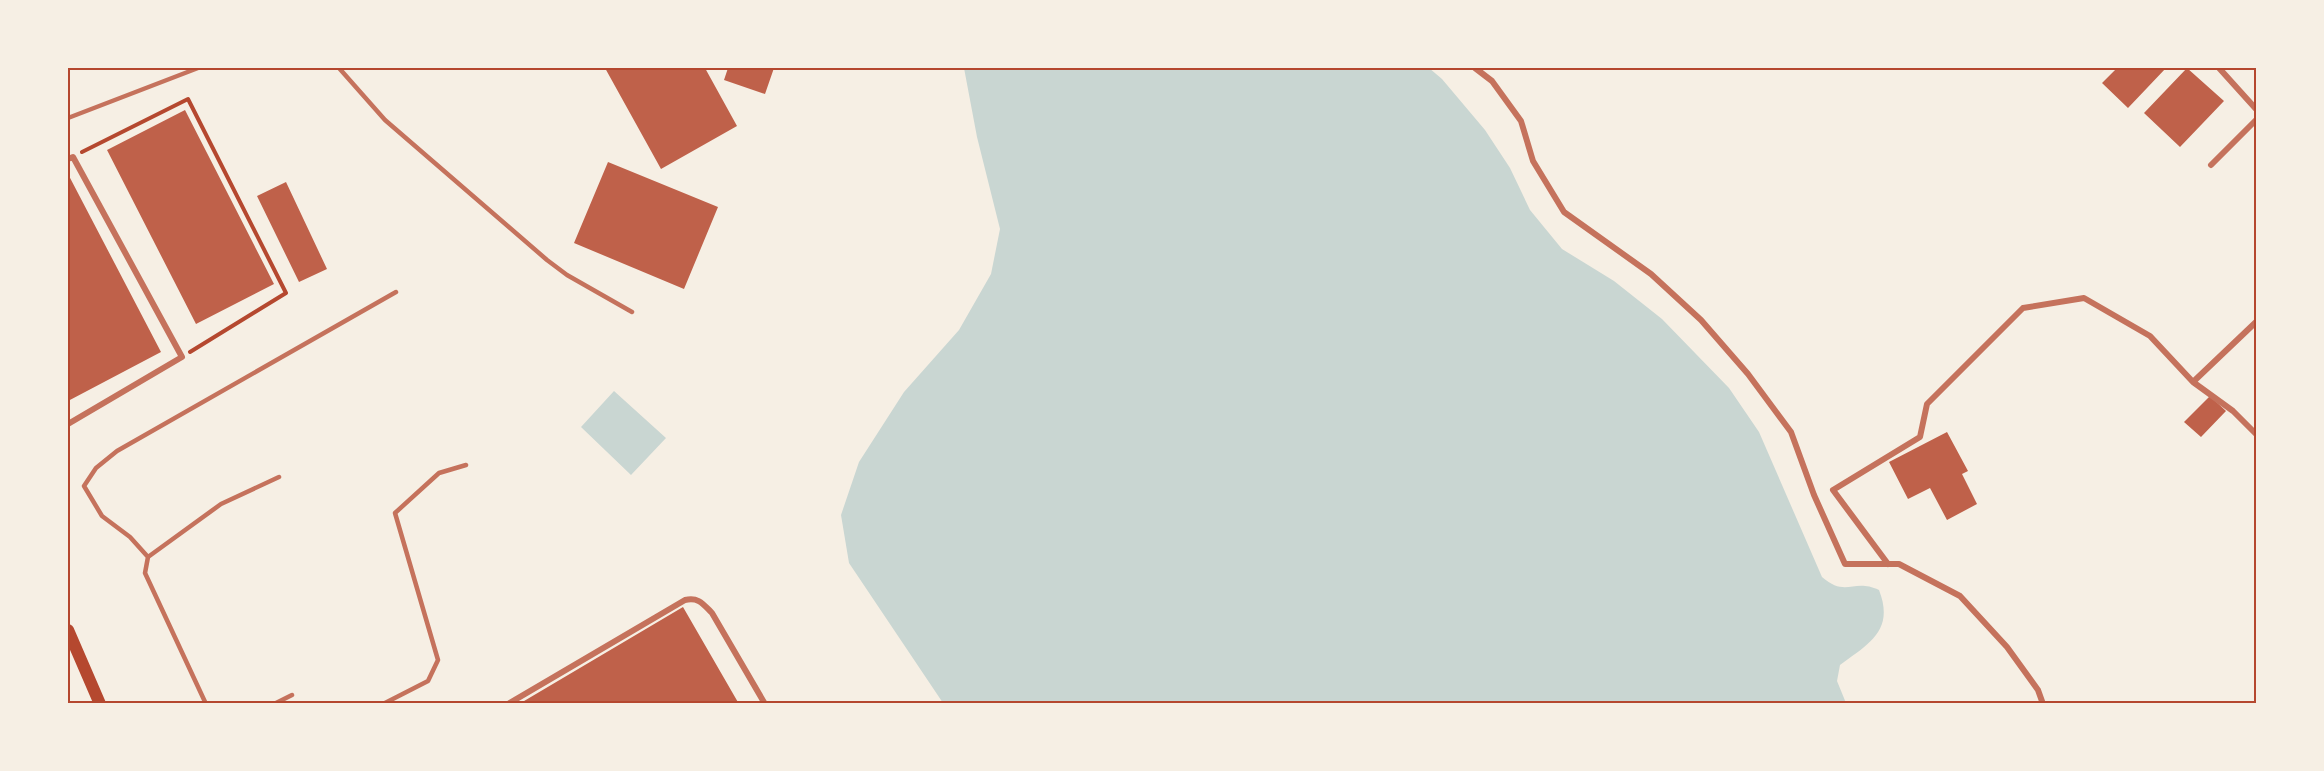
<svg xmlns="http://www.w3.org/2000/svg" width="2324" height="771" font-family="Cabin,sans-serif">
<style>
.water{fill:#c9d6d2}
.building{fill:#bf614a}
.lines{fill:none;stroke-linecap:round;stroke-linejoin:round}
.path{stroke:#b5482f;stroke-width:4}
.service{stroke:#c5725c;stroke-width:4.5}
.minor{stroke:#c5725c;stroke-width:6}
.secondary{stroke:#b5482f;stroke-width:12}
.neatline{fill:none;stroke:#b5482f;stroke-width:2}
</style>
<rect width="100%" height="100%" fill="#f6efe4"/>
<path class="water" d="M964 68H1429L1442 79 1485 130 1510 168 1530 210 1562 249 1614 281 1662 319 1729 388 1759 432 1822 577C1846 598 1853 578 1879 590 1895 631 1868 644 1840 665L1837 681 1846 703H943L849 563 841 515 859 462 904 392 959 330 991 274 1000 229 977 137Z
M614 391 666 438 631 475 581 427Z"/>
<path class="building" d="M605 68H705L737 126 661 169Z
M728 68H774L765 94 724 80Z
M2117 68H2166L2128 108 2102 83Z
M2187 68 2224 101 2180 147 2144 113Z
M185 110 274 284 196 324 107 150Z
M608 162 718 207 684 289 574 243Z
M68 174 161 352 68 401Z
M286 182 327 269 299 282 257 196Z
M2210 396 2226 411 2201 437 2184 422Z
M1947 432 1968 471 1962 474 1977 504 1947 520 1930 488 1908 499 1889 462Z
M683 607 739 704H519Z"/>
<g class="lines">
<path class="path" d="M82 152 188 99 286 293 190 352"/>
<path class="service" d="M339 68 385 120 547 260 567 275 632 312
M68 118 198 68
M148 557 130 537 102 516 84 486 96 468 117 451 396 292
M206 704 145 573 148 557 221 504 279 477
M274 704 292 695
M383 704 428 681 438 660 395 513 439 473 466 465"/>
<path class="minor" d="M1475 68 1492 81 1521 121 1533 161 1564 212 1651 274 1701 320 1748 374 1791 432 1814 495 1845 564H1899L1960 596 2007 647 2038 690 2043 704
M2219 68 2256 109
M68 159 73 157 182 357 68 424
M2211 165 2256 120
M2256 322 2193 382 2233 411 2256 434
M1888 564 1833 490 1920 437 1927 404 2023 308 2084 298 2150 336 2193 382
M508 704 685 600C699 597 703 604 712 613L765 704"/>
<path class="secondary" d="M68 630 100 704"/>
</g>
<rect width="2324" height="771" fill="none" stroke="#f6efe4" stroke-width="138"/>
<rect x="69" y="69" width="2186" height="633" class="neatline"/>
</svg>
